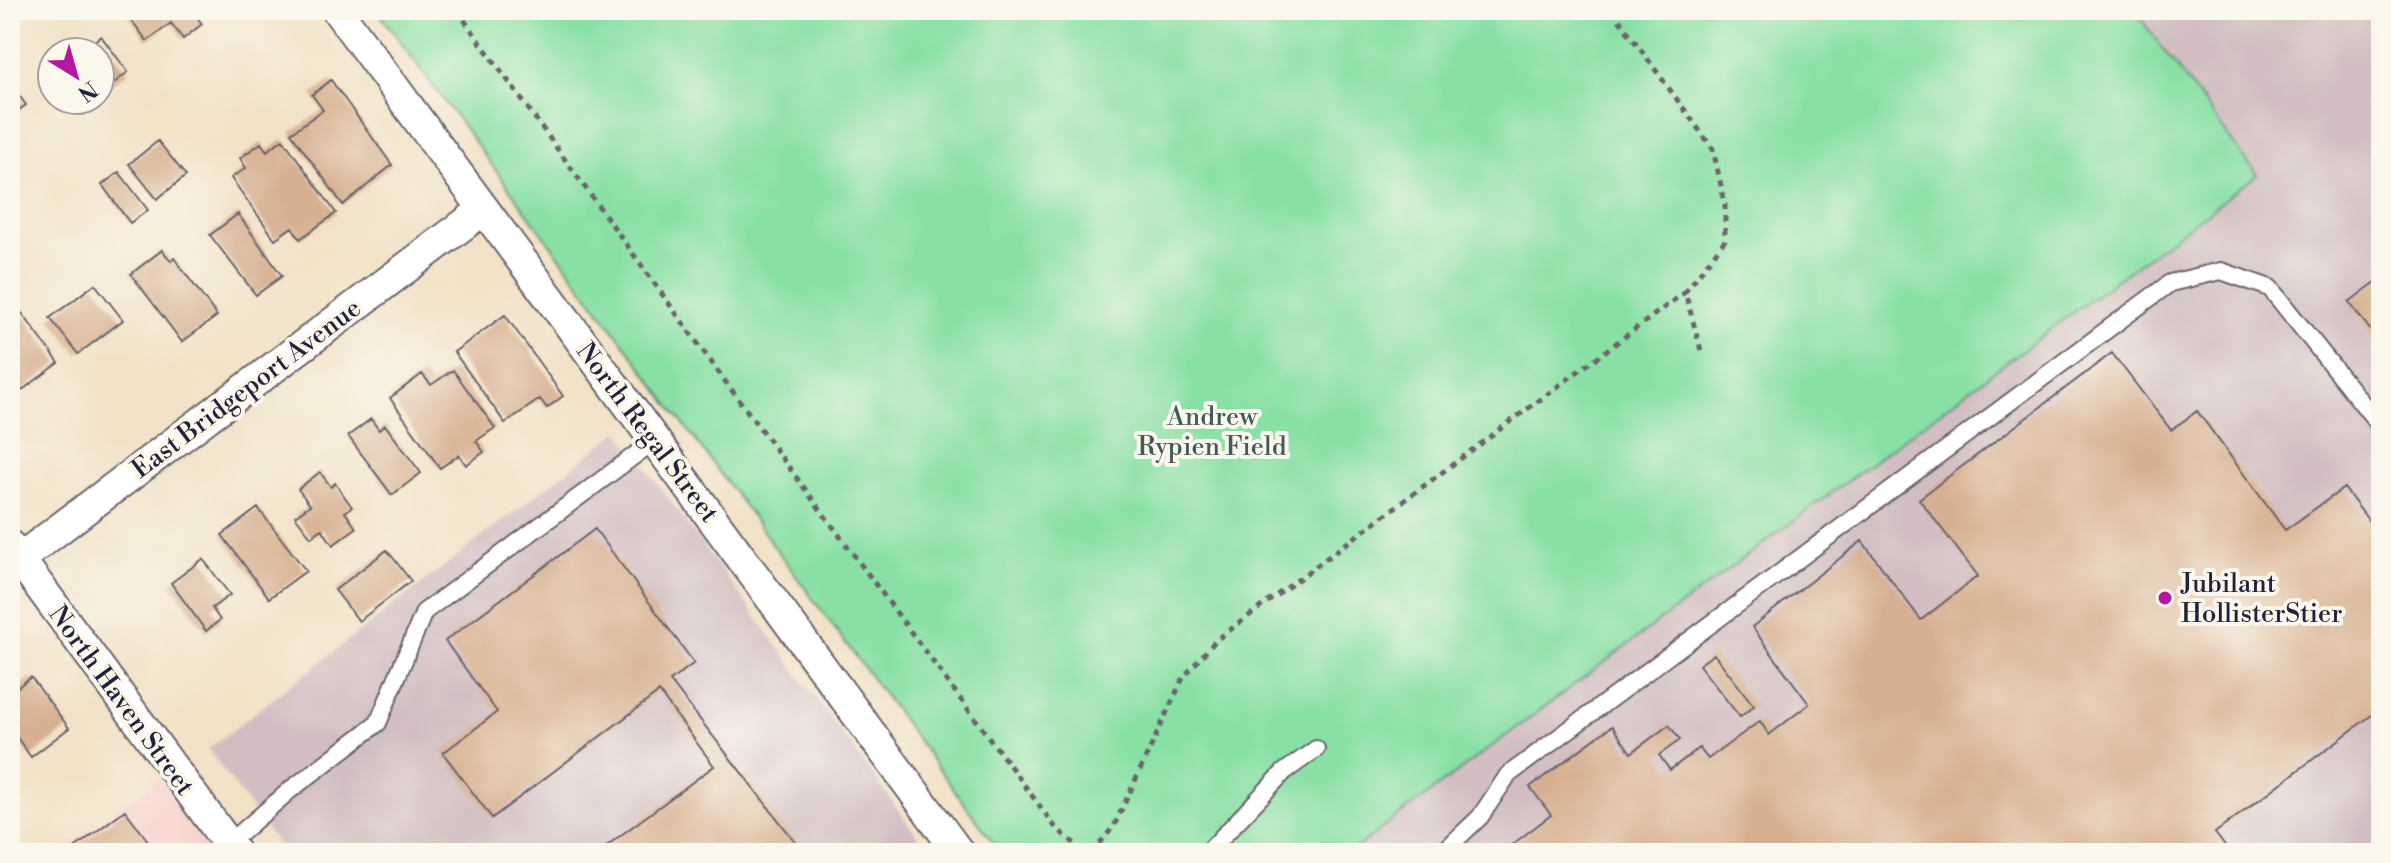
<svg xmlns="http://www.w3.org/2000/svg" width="2391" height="863" font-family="'Libre Bodoni',serif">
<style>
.built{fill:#f7d0cb}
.industrial{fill:#d2bec2}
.green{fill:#88e0a5;stroke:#558170;stroke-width:2}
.building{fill:#d7b091}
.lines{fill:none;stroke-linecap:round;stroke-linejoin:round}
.service-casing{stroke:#6b656c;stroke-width:20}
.minor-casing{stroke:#6b656c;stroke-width:34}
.path{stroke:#6b656c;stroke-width:5;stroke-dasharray:6 6;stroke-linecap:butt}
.service{stroke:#fff;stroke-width:16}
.minor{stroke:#fff;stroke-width:30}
.poi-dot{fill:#b5179e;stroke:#fbf7ec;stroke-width:3}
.labels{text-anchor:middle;stroke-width:8;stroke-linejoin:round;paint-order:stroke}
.street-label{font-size:26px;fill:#22223b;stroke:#fbf7ec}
.park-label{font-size:26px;fill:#415b5b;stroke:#fbf7ec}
.poi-label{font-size:26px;fill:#22223b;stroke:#fbf7ec;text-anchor:start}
</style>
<rect width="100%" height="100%" fill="#fbf7ec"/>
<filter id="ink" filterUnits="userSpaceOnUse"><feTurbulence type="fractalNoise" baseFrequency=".0125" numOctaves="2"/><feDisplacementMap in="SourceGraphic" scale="16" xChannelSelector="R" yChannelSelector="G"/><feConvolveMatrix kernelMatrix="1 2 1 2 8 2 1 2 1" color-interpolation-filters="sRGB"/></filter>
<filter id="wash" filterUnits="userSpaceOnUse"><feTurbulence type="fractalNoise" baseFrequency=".006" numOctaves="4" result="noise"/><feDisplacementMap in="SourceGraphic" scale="32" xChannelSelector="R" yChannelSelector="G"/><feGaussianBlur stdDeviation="1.8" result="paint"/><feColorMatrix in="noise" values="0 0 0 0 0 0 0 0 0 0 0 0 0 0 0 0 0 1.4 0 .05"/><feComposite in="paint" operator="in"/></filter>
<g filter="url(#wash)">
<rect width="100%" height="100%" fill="#f2e2c7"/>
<path class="built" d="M159 779 216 853H59Z"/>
<path class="industrial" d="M2134 10H2381V853H1349L2257 175Z
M619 431 930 853H284L208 749Z"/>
<path class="green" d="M377 10H2134L2257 175 1349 853H1001Z"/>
<g id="blocks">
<path class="building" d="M124 10H192L202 24 183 39 171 23 147 41Z
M101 36 128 72 100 94V52H80Z
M331 80 392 165 343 205 291 133 323 110 312 95Z
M10 83 26 105 10 116Z
M70 100H92L78 110Z
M283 139 336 213 300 239 292 227 275 239 231 178 246 168 240 158 261 143 267 151Z
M158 141 186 176 157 199 129 164Z
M119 172 148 210 130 223 102 185Z
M238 214 282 276 256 295 210 235Z
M162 250 171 261 174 258 217 316 182 342 131 274Z
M2381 278V344L2349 302Z
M95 284 123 320 78 354 50 318Z
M10 297 59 363 10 399Z
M505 315 563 396 547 408 540 399 505 423 454 352Z
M2112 353 2171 430 2197 411 2285 530 2344 488 2381 537V708L2215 833 2230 853H1501L1551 815 1530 787 1612 726 1631 753 1669 725 1680 740 1659 755 1670 770 1699 748 1708 759 1760 721 1769 735 1809 704 1752 627 1862 541 1921 620 1978 576 1919 499Z
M453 370 495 428 476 441 484 452 466 465 459 455 440 468 390 398 422 374 431 385Z
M371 419 379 430 385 425 421 473 392 495 348 436Z
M320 472 331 487 335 483 352 507 345 512 356 528 333 545 322 529 311 537 295 516 310 505 298 489Z
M258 508 306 571 269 598 222 535Z
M595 529 694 663 670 681 804 853H597L714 766 659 692 492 818 443 753 497 712 445 641Z
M387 550 411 581 359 621 335 590Z
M203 559 230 595 212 608 220 620 206 631 171 583Z
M1714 654 1754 706 1740 717 1699 665Z
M31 677 69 728 31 757 10 728V693Z
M125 810 157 853H68Z"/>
</g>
</g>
<g filter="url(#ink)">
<use href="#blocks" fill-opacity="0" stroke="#6b656c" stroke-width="2"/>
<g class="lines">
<defs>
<path id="service" d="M228 844 289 791 378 723 424 612 654 441
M1207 853 1284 772 1316 749
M1442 853 1480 817 1508 775 2170 283 2221 271 2270 288 2381 427"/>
<path id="minor" d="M337 10 959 853
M10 546 235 853
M10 566 483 210"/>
</defs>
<use href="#service" class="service-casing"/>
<use href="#minor" class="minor-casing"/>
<path class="path" d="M457 10 722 377 1056 828 1086 853
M1612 10 1713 149 1725 204V240L1685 292 1702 354
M1092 853 1114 826 1183 678 1215 641 1685 292"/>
<use href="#service" class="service"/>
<use href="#minor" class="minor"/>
</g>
</g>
<circle class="poi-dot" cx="2165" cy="598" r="8"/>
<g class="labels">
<g class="street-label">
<text transform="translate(246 388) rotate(-37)" y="9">East Bridgeport Avenue</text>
<text transform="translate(648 432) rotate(53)" y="9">North Regal Street</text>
<text transform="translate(122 700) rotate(54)" y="9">North Haven Street</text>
</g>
<g class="park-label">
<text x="1212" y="425">Andrew<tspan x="1212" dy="30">Rypien Field</tspan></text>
</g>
<g class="poi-label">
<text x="2181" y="592">Jubilant<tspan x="2181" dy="30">HollisterStier</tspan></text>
</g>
</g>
<rect width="2391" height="863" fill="none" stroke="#fbf7ec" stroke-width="40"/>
<g transform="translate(76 76) rotate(143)"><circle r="38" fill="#fbf7ec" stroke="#a4a2a5" stroke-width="2"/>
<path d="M0-6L14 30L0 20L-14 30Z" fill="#b5179e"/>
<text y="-12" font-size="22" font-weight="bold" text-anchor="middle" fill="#22223b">N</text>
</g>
</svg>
